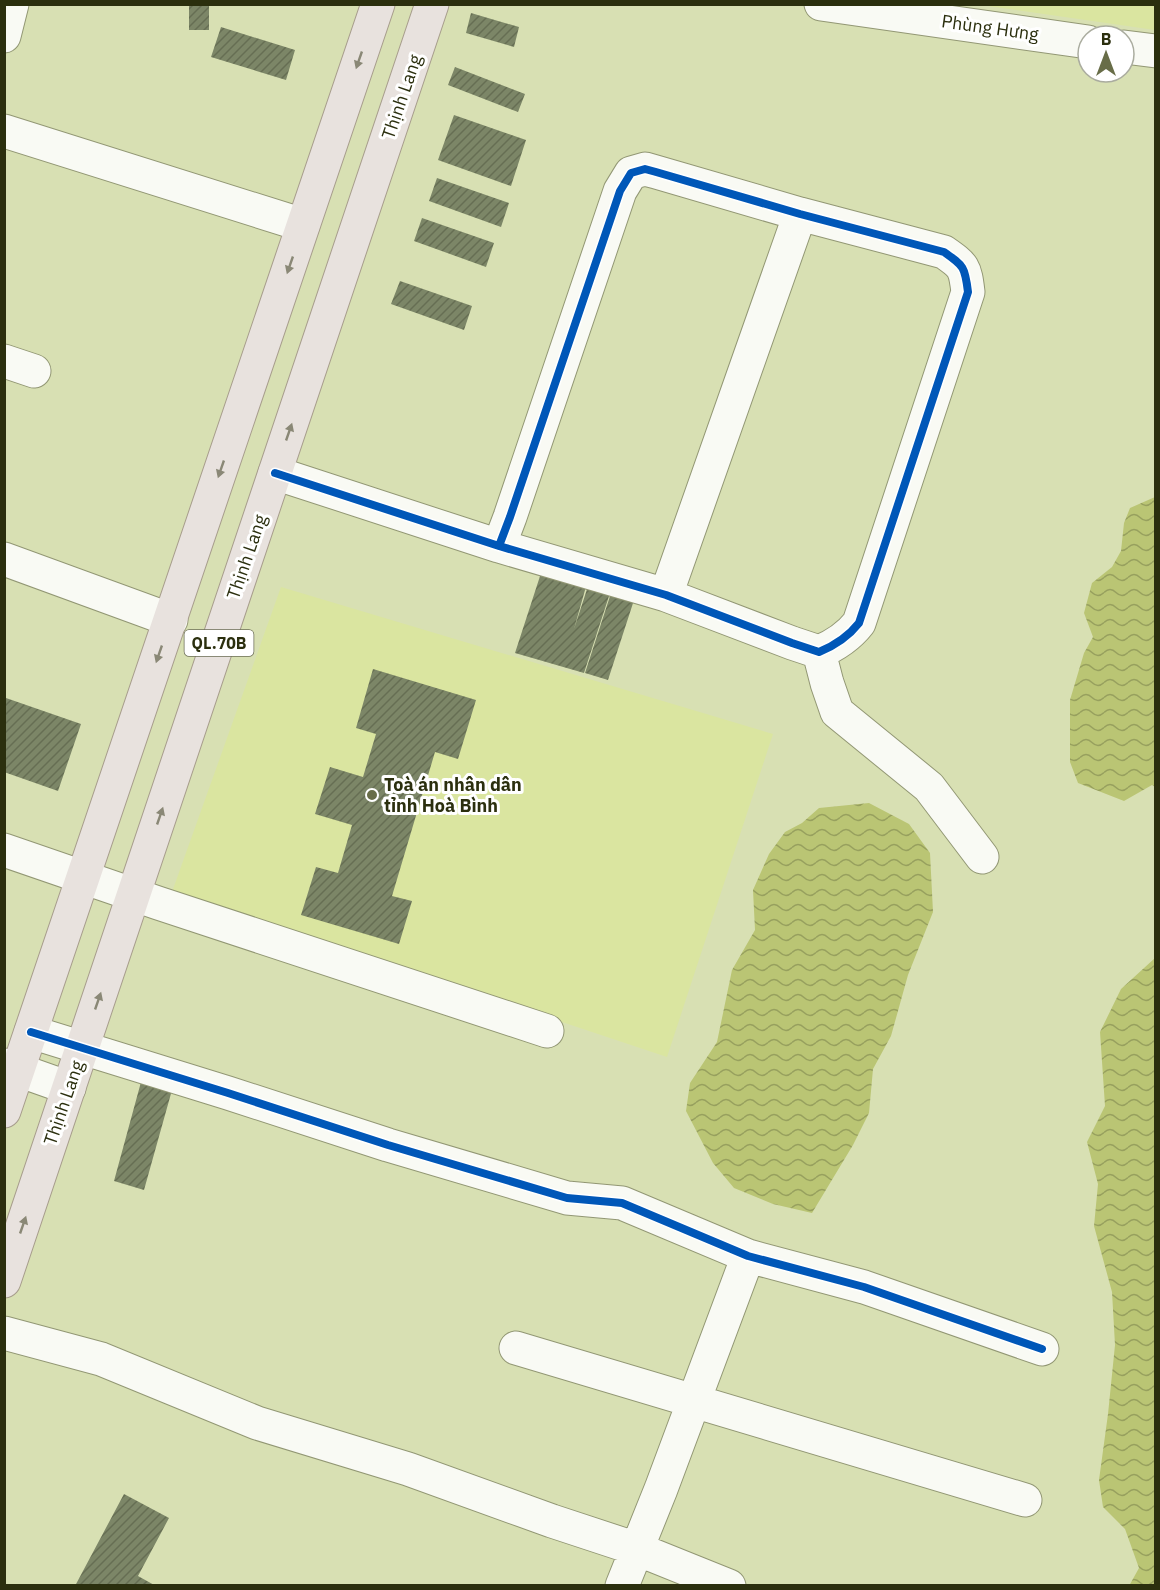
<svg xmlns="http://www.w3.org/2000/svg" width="1160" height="1590" font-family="'IBM Plex Sans',sans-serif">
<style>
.built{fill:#dae5a0}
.water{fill:url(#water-waves)}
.building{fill:url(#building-hatch)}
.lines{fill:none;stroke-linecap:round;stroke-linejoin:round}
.minor-casing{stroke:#929774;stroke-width:35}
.major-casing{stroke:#a79d8c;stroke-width:35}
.minor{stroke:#f9faf4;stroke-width:33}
.major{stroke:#e8e2de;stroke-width:33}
.cycleway-casing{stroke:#fff;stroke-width:11}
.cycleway{stroke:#0057b8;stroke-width:8}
.oneway{fill:#8a8876}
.poi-dot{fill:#686d48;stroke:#fff;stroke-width:2}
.labels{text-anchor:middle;stroke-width:6;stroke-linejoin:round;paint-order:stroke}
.shield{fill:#fff;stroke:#6b6d56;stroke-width:1.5}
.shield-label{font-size:16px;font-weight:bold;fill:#2b2f0e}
.street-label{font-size:18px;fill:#2b2f0e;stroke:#fff}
.poi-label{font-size:18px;font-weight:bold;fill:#2b2f0e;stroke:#fff;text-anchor:start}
</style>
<defs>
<pattern id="water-waves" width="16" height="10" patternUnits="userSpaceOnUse" patternTransform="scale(1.5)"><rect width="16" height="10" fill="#bac574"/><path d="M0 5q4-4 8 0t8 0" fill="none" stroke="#97a05e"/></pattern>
<pattern id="building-hatch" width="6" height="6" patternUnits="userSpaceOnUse" patternTransform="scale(1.5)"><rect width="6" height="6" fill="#7c8667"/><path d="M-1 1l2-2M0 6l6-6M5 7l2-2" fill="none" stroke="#666e53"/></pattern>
</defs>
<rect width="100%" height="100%" fill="#d8e0b3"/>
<path class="built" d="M981 5H1155V30Z
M281 587 773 734 667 1057 172 892Z"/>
<path class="water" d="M1155 497V787L1152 785 1124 801 1078 783 1070 762V700L1084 653 1093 637 1084 613 1092 583 1112 567 1121 551 1124 523 1130 508Z
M869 803 909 824 930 853 933 912 908 975 891 1036 873 1069 869 1113 853 1145 812 1213 773 1204 734 1188 713 1163 686 1111 690 1083 717 1042 732 970 755 930 753 890 769 854 785 832 802 823 819 808Z
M1155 958 1156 1585 1129 1586 1139 1568 1125 1529 1103 1507 1099 1480 1108 1414 1115 1345 1112 1292 1094 1226 1098 1184 1087 1142 1105 1106 1100 1032 1121 989Z"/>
<path class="building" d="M189 4H209V30H189Z
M471 13 519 27 514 47 466 33Z
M221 27 295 50 286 80 211 57Z
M455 67 525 94 518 112 448 85Z
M454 115 526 140 511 186 438 160Z
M437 178 509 203 501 227 429 201Z
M422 218 494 243 486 267 414 241Z
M400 281 472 306 464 330 391 304Z
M542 570 587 583 574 629 589 583 611 590 584 673 515 653Z
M612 590 635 597 608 680 585 673Z
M373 669 476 700 458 759 435 752 392 896 412 901 399 944 301 915 316 867 338 873 352 825 315 814 330 767 363 777 376 734 356 728Z
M6 698 81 724 58 791 4 772V701Z
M141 1082 172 1090 144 1190 114 1181Z
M124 1494 169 1518 138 1576 156 1586H75Z"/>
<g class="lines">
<defs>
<path id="minor" d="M821 4 1088 42
M4 36 12 4
M1124 47 1156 51
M4 131 303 225
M4 361 34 371
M275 473 499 546 666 595 792 643 819 652C836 645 848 637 859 623L968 292C965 267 964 266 944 252L800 214 656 172 645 169 631 173 620 191 510 517 499 546
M4 559 171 620
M666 595 800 214
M819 652 827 683 837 712 929 787 982 857
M4 850 158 903 547 1031
M31 1032 228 1093 388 1145 567 1198 622 1203 748 1256 864 1287 1042 1349
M4 1065 69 1088
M4 1333 101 1359 257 1423 408 1469 552 1521 637 1549 729 1586
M516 1348 1025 1500
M622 1586 661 1489 748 1256"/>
<path id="major" d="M4 1111 378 4
M4 1281 432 4"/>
</defs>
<use href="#minor" class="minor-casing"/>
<use href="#major" class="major-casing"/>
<use href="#minor" class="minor"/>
<use href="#major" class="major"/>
<defs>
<path id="cycleway" d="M275 473 499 546 666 595 792 643 819 652C836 645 848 637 859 623L968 292C965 267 964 266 944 252L800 214 656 172 645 169 631 173 620 191 510 517 499 546
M31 1032 228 1093 388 1145 567 1198 622 1203 748 1256 864 1287 1042 1349"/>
</defs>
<use href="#cycleway" class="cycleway-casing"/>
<use href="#cycleway" class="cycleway"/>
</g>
<defs><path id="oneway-solid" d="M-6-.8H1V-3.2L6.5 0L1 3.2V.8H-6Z" transform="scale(1.5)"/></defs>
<g class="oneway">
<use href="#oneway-solid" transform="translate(359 60) rotate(109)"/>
<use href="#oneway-solid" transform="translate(290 265) rotate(109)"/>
<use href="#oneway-solid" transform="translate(289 432) rotate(-71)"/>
<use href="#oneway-solid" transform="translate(221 469) rotate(109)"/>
<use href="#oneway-solid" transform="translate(159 654) rotate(109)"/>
<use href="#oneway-solid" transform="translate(160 816) rotate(-71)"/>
<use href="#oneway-solid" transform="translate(98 1001) rotate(-71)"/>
<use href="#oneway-solid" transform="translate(23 1225) rotate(-71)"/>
</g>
<circle class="poi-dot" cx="372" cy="795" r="6"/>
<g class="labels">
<rect class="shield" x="184.5" y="630" width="69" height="26" rx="4.5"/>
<g class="shield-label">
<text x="219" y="649">QL.70B</text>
</g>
<g class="street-label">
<text transform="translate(990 28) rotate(8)" y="6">Phùng Hưng</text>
<text transform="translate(402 97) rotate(-71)" y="6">Thịnh Lang</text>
<text transform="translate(247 557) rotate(-71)" y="6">Thịnh Lang</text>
<text transform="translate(64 1103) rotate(-71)" y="6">Thịnh Lang</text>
</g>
<g class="poi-label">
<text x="384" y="791">Toà án nhân dân<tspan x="384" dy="21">tỉnh Hoà Bình</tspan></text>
</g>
</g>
<rect width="1160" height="1590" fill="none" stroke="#2b2f0e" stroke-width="12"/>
<g transform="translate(1106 54)"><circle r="28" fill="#ffffff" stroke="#aaac9f" stroke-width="1.5"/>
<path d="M0-4.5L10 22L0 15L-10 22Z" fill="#686d48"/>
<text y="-9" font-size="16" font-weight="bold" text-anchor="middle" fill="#2b2f0e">B</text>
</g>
</svg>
